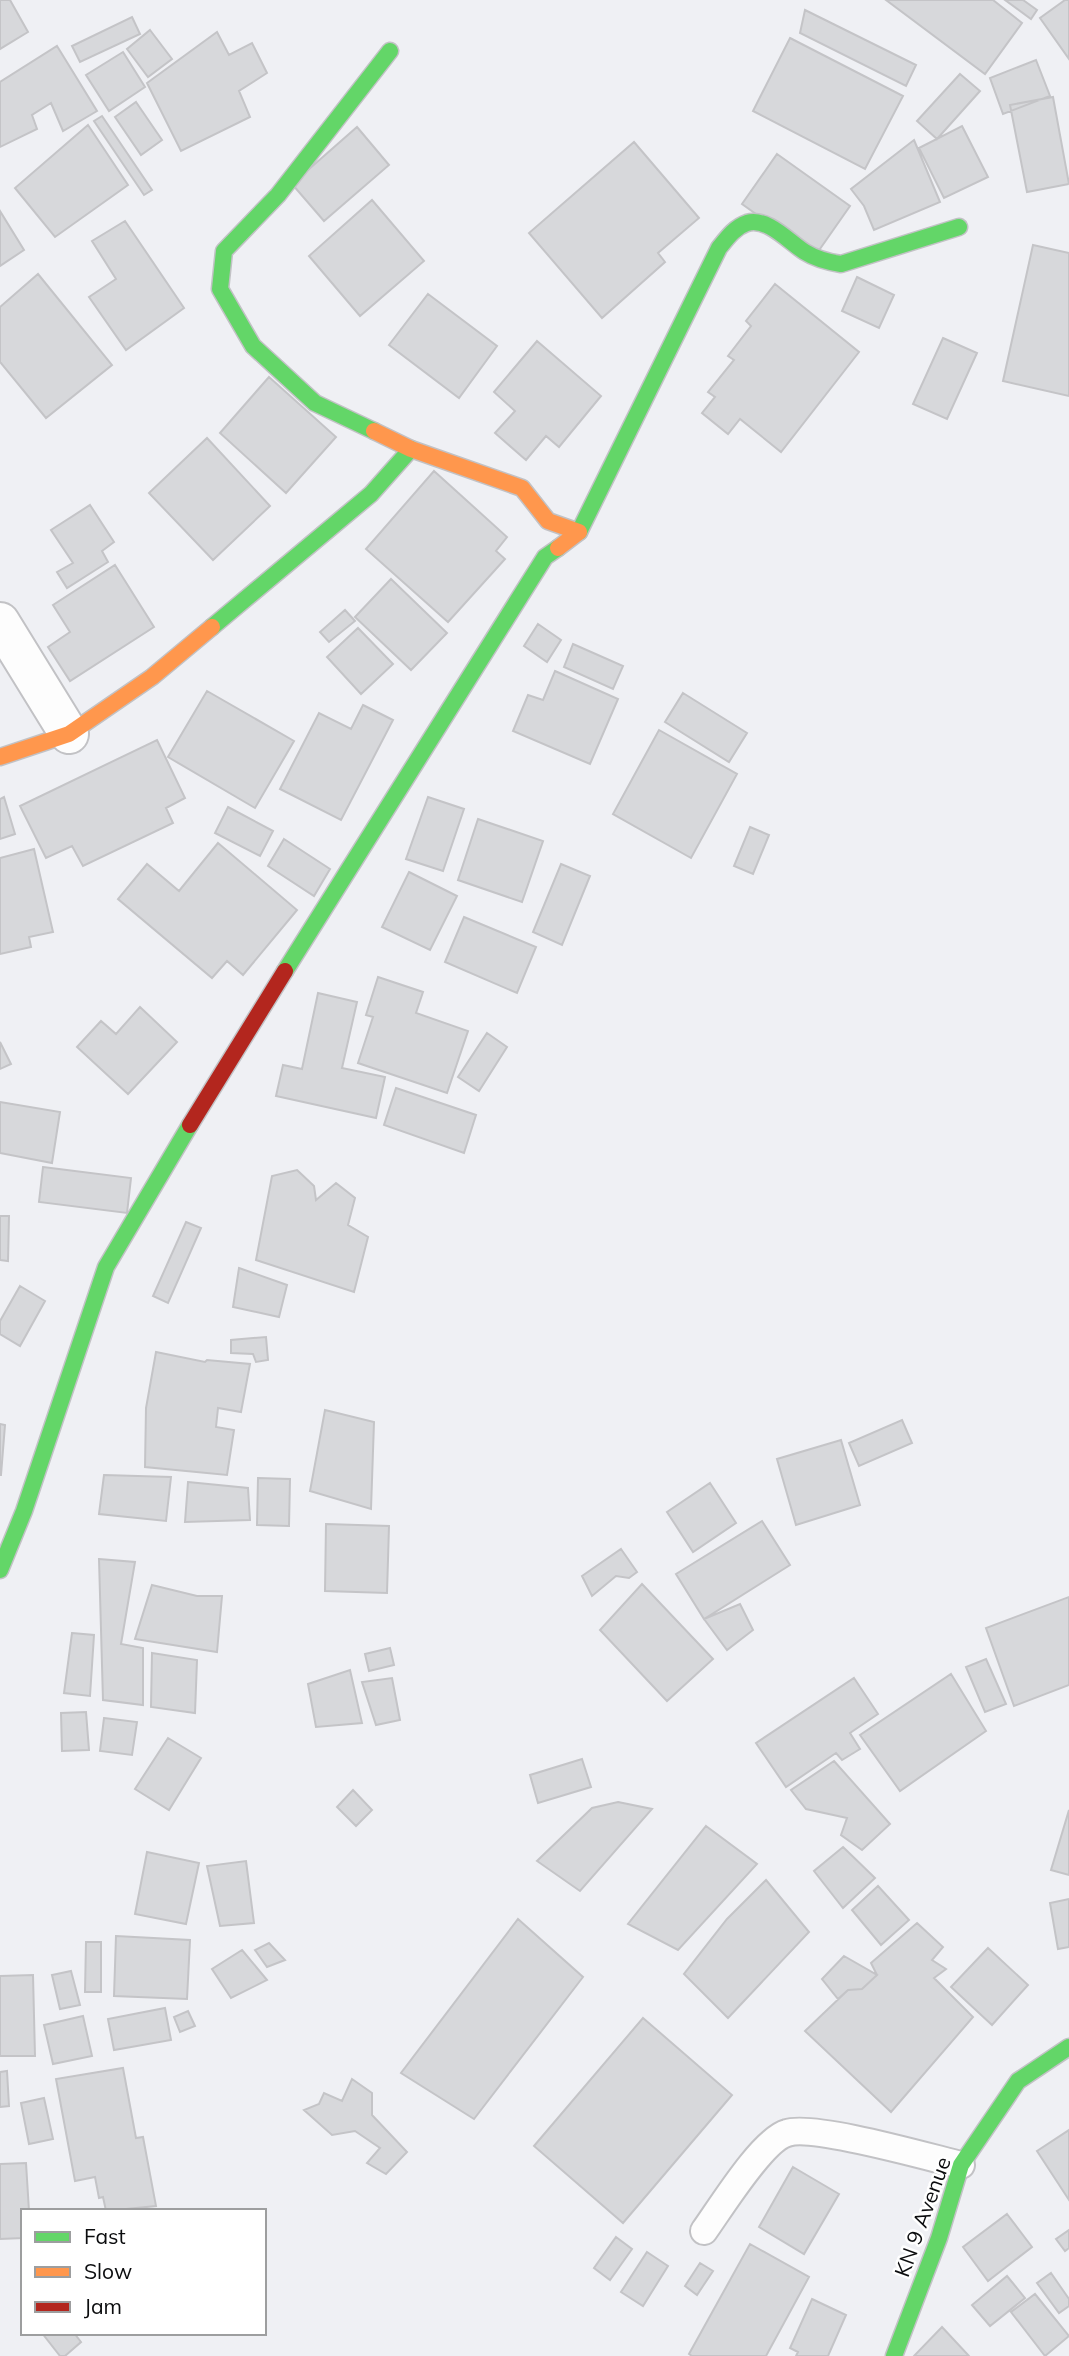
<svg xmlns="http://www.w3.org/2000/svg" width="1069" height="2356" font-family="Mulish,sans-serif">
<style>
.building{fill:#d7d8db;stroke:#c4c4c7;stroke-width:2}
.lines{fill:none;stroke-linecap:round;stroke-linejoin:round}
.lane-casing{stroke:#c2c2c5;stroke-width:30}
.street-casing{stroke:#c2c2c5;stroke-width:42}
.fast-casing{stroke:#c2c2c5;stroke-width:19}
.slow-casing{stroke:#c2c2c5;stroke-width:19}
.jam-casing{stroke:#c2c2c5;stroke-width:19}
.lane{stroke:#fdfdfd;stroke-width:26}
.street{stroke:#fdfdfd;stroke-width:38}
.fast{stroke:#63d668;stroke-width:16}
.slow{stroke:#ff974d;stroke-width:16}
.jam{stroke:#b3261e;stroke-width:16}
.labels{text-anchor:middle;stroke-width:5;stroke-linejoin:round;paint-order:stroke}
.street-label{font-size:21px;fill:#0b0c0e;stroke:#fff}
</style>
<rect width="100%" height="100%" fill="#eff0f4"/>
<path class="building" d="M0 0H10L28 32 0 49Z
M886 0H993L1022 23 985 74Z
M1005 0H1023L1037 10 1031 19Z
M1065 0H1069V59L1040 18Z
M805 10 916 65 906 86 800 33Z
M132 17 140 34 80 62 72 46Z
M150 30 172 59 148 77 127 49Z
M217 32 229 55 252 43 267 73 239 91 250 117 181 151 147 83Z
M790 38 903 96 865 169 753 111Z
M57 46 97 111 63 131 51 103 32 115 37 129 0 147V82Z
M123 52 145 87 109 111 86 75Z
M1036 60 1050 96 1003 114 990 78Z
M960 74 980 91 937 139 917 121Z
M1053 97 1069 184 1027 192 1010 105Z
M136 102 162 140 141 155 115 117Z
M102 116 152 190 144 195 94 121Z
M88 125 128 185 55 237 15 188Z
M962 126 988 177 944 198 919 148Z
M357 127 389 165 324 221 292 184Z
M914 140 940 202 874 230 864 206 851 189Z
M634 142 699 218 658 253 665 262 602 318 529 233Z
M777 154 850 206 815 256 742 204Z
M372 200 424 261 360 316 309 256Z
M0 211 24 250 0 266Z
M125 221 184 308 126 350 89 297 116 279 92 241Z
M1033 245 1069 253V396L1003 381Z
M38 274 112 365 46 418 0 362V307Z
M857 277 894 295 879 328 842 311Z
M775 284 859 352 781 452 740 419 728 434 702 413 715 397 708 392 734 360 728 356 751 326 746 321Z
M428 294 497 346 459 398 389 345Z
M943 338 977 353 947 419 913 404Z
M537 341 601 396 559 447 546 436 526 460 495 433 515 411 494 392Z
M269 377 336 437 286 493 220 433Z
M207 438 270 506 213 560 149 493Z
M434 471 507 537 496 551 505 559 448 622 366 549Z
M90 505 114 542 102 551 108 562 67 588 57 572 73 563 51 530Z
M115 565 154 627 70 681 48 647 70 632 53 605Z
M391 579 447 633 411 670 355 617Z
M345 610 355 621 329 642 320 632Z
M538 624 561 640 547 662 524 646Z
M358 628 393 664 361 694 327 657Z
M573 644 623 666 613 689 564 667Z
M555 671 618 699 590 764 513 731 528 695 543 700Z
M207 691 294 741 255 808 168 757Z
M683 693 747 733 729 762 665 722Z
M363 705 393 720 341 820 280 789 319 713 351 729Z
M659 730 737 774 691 858 613 814Z
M157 740 185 798 166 808 173 823 83 866 72 846 46 858 20 806Z
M4 797 15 834 0 839V799Z
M428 797 464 809 443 871 406 859Z
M228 807 273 831 260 856 215 833Z
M478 819 543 841 522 902 458 880Z
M750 827 769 835 753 874 734 866Z
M284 839 330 869 314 896 268 866Z
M218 843 297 910 243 975 227 961 212 978 118 899 147 864 179 891Z
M34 849 53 932 29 937 31 947 0 954V858Z
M561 864 590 876 562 945 533 932Z
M409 872 457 896 430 950 382 927Z
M464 917 536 947 517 993 445 962Z
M378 977 423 992 416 1013 468 1031 447 1093 358 1063 373 1017 366 1015Z
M318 993 357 1002 342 1068 385 1077 376 1118 276 1096 283 1065 302 1069Z
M140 1007 177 1042 128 1094 77 1047 101 1021 116 1034Z
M487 1033 507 1047 479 1091 458 1077Z
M0 1042 11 1064 0 1069Z
M396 1088 476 1115 464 1153 384 1125Z
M0 1102 60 1112 52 1163 0 1153Z
M43 1167 131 1178 127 1213 39 1202Z
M297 1170 314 1186 316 1200 336 1183 355 1198 348 1225 368 1237 354 1292 256 1260 272 1176Z
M0 1216H9L8 1261 0 1260Z
M186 1222 201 1228 168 1303 153 1296Z
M239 1268 287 1285 279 1317 233 1307Z
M20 1286 45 1301 20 1346 0 1334V1321Z
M266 1337 268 1360 256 1362 253 1354 231 1353V1340Z
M156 1352 205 1362 207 1360 250 1364 241 1412 218 1408 216 1427 234 1430 227 1475 145 1467 146 1408Z
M325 1410 374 1422 371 1509 310 1491Z
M902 1420 912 1443 859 1466 849 1443Z
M0 1424 5 1425 1 1475H0Z
M841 1440 860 1505 796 1525 777 1459Z
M104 1475 171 1477 166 1521 99 1514Z
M258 1478 290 1479 289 1526 257 1525Z
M188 1482 248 1488 250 1520 185 1522Z
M710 1483 736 1523 693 1552 667 1512Z
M762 1521 790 1565 704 1619 676 1574Z
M326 1524 389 1526 387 1593 325 1591Z
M621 1549 637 1572 629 1578 616 1576 592 1596 582 1576Z
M99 1559 135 1562 121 1644 143 1648V1705L103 1700Z
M642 1584 713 1659 667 1701 600 1630Z
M152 1585 197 1596H222L217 1652 135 1639Z
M1069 1597V1685L1014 1706 986 1628Z
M740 1604 753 1630 727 1650 704 1619Z
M72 1633 94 1635 90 1696 64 1693Z
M390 1648 394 1665 369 1671 365 1654Z
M152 1653 197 1660 195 1713 151 1707Z
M986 1659 1006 1704 985 1712 966 1667Z
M350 1670 362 1723 316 1727 308 1684Z
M951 1674 986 1731 900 1791 860 1735Z
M392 1678 400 1720 376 1725 362 1682Z
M854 1678 878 1714 850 1733 860 1749 842 1760 836 1753 786 1787 756 1743Z
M86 1712 89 1750 62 1751 61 1713Z
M104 1718 137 1722 132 1755 100 1751Z
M168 1738 201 1758 169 1810 135 1789Z
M582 1759 591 1787 538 1803 530 1775Z
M834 1761 890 1824 862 1850 841 1835 847 1818 806 1809 791 1790Z
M353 1790 372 1810 356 1826 337 1807Z
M618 1802 652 1809 580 1891 537 1861 592 1808Z
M1069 1810V1875L1051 1870Z
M706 1826 757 1864 678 1950 628 1924Z
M843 1847 875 1878 843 1908 814 1871Z
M147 1852 199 1863 186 1924 135 1914Z
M246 1861 254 1923 220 1926 207 1866Z
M766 1880 809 1932 728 2018 684 1974 727 1919Z
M878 1886 909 1920 881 1945 852 1910Z
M1069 1899V1947L1058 1949 1050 1903Z
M518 1919 583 1977 474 2119 401 2073Z
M917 1923 943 1947 932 1960 946 1969 934 1978 973 2017 891 2112 805 2031 848 1990 862 1989 877 1975 871 1963Z
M116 1936 190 1940 187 1999 114 1996Z
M86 1942H101V1992H85Z
M269 1943 285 1960 267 1967 255 1950Z
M988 1948 1028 1985 992 2025 951 1987Z
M242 1950 267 1980 231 1998 212 1969Z
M844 1956 877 1975 862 1989 848 1990 838 1999 822 1979Z
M71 1971 80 2005 60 2009 52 1975Z
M33 1975 35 2056H0V1976Z
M165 2008 171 2040 114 2050 108 2019Z
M188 2011 195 2026 180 2032 174 2017Z
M83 2016 92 2056 53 2064 44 2025Z
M643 2018 732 2095 623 2223 534 2146Z
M123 2068 136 2138 143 2137 156 2206 106 2211 103 2197 99 2198 95 2177 75 2181 56 2079Z
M7 2071 9 2106 0 2107V2072Z
M352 2079 372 2093V2115L407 2152 386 2174 367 2163 380 2148 355 2131 332 2135 304 2110 319 2104 324 2093 342 2101Z
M44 2098 53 2139 29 2144 21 2103Z
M1069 2130V2200L1037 2151Z
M26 2163 29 2211H23V2238L0 2239V2164Z
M793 2167 839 2194 804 2254 759 2227Z
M1007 2214 1032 2247 988 2281 963 2247Z
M1069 2230V2248L1065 2251 1056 2239Z
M616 2237 632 2249 610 2280 594 2268Z
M750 2244 809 2277 766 2356H692L689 2354Z
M647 2252 668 2266 643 2306 621 2292Z
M700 2263 713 2271 697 2295 685 2286Z
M1051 2273 1069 2299V2306L1059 2313 1037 2283Z
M1007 2276 1025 2298 990 2326 972 2305Z
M1035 2294 1069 2336 1045 2356 1011 2312Z
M812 2299 846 2315 828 2356H796L798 2352 790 2348Z
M942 2327 969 2356H914Z
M42 2333H74L81 2342 65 2356H60Z"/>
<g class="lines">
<defs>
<path id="lane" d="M704 2231C720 2209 762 2140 787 2133 813 2124 928 2157 961 2165"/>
<path id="street" d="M0 622 69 734"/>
<path id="fast" d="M374 431 315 403 253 346 220 289 224 251 278 195 390 51
M579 532 719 248C727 238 735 227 747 223 768 217 789 242 805 252 816 259 828 262 841 264L959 227
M212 627 371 494 411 449
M285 971 545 557 558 548
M0 1570 24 1511 106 1267 190 1125
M894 2356 939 2238 961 2165 1018 2081 1069 2047"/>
<path id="slow" d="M374 431 411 449 522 488 548 521 579 532 558 548
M0 757 69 734 152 677 212 627"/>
<path id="jam" d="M190 1125 285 971"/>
</defs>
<use href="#lane" class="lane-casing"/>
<use href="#street" class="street-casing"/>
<use href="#fast" class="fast-casing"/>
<use href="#slow" class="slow-casing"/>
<use href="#jam" class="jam-casing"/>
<use href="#lane" class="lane"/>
<use href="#street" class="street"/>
<use href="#fast" class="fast"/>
<use href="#slow" class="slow"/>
<use href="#jam" class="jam"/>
</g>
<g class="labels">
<g class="street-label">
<text transform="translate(923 2217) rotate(-70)" y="7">KN 9 Avenue</text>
</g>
</g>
<rect x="21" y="2209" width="245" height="126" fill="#ffffff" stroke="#9d9e9f" stroke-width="2"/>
<rect x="35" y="2232" width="35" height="10" fill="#63d668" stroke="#9d9e9f" stroke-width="2"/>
<text x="84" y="2244" font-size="21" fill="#0b0c0e">Fast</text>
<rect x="35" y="2267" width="35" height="10" fill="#ff974d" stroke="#9d9e9f" stroke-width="2"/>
<text x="84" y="2279" font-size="21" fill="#0b0c0e">Slow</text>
<rect x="35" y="2302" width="35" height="10" fill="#b3261e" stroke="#9d9e9f" stroke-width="2"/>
<text x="84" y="2314" font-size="21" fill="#0b0c0e">Jam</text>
</svg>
